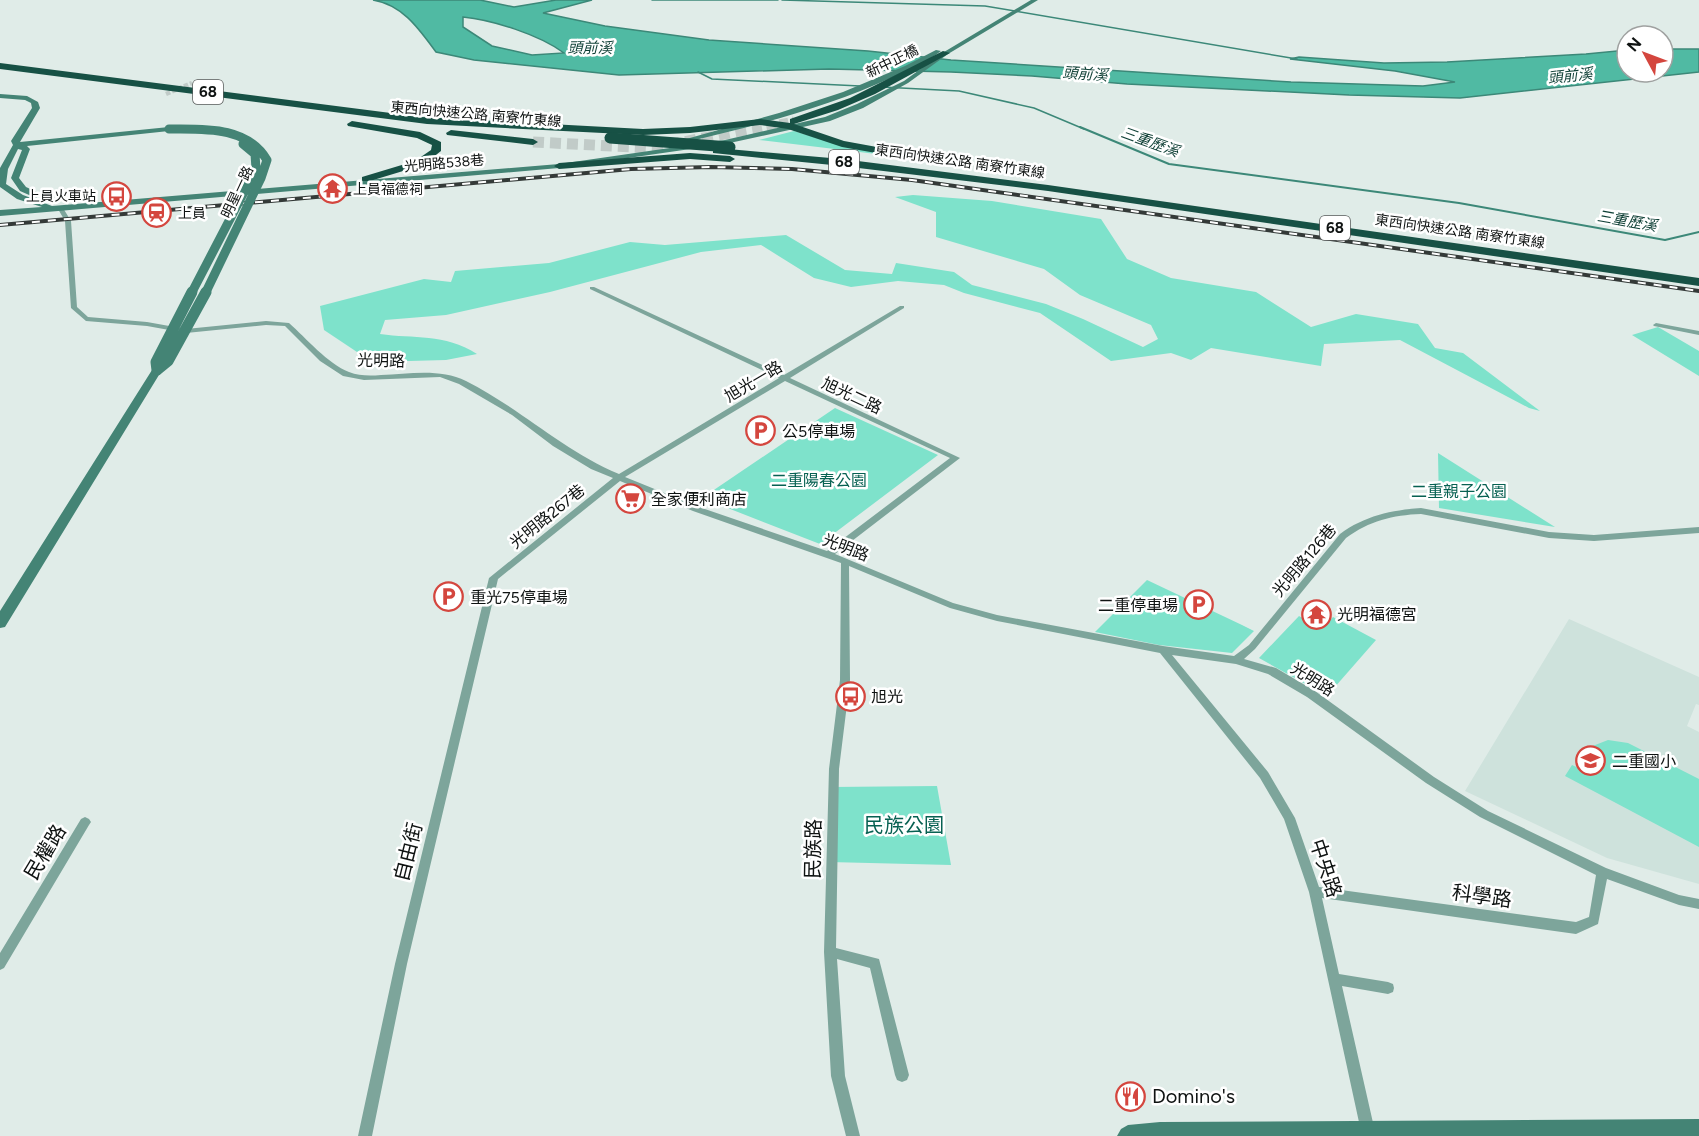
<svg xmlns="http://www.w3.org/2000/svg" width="1699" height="1136" font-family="Figtree,'Noto Sans TC',sans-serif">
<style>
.built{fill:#cee2dc}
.green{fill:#7ee2cb}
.water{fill:#50baa3;stroke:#3c8878;stroke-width:1.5;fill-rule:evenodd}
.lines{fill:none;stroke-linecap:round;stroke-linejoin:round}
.stream-far1{stroke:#3c8878;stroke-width:1.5}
.stream{stroke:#3c8878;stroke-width:2}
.street-tunnel{stroke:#c1cbc8;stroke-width:4.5;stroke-dasharray:4.5 2;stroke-linecap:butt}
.highway-tunnel-far1{stroke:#c1cbc8;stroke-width:9;stroke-dasharray:9 4.5;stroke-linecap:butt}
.highway-tunnel{stroke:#c1cbc8;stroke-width:11;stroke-dasharray:11 6;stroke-linecap:butt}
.street{fill:#7da59b;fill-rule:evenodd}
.secondary{fill:#448475;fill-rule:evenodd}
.highway{fill:#175145;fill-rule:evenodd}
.rail-casing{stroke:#343a38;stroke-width:4}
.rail{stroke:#fff;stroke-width:2;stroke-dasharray:8;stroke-linecap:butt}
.secondary-bridge-far1{stroke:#448475;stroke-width:9}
.secondary-bridge{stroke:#448475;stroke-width:11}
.highway-bridge{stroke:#175145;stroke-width:11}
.labels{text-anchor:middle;stroke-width:5;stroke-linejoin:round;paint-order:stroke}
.far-street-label{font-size:14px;fill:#0f1312;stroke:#fff}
.far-poi-label{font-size:14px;fill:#0f1312;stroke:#fff;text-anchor:start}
.far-water-label{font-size:15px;font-style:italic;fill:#0e3f35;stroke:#fff}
.shield{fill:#fff;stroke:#575a59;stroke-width:1.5}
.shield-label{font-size:15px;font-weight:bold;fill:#0f1312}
.street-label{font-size:16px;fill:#0f1312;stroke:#fff}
.poi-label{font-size:16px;fill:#0f1312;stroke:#fff;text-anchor:start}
.park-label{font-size:16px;fill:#076152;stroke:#fff}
.near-park-label{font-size:20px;fill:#076152;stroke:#fff}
.near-street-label{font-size:20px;fill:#0f1312;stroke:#fff}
.near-poi-label{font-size:20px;fill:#0f1312;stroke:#fff;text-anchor:start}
</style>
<rect width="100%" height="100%" fill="#e0ece8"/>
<path class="built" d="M1569 619 1699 677V705L1696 704 1687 726 1699 732V884L1607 858 1465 791Z"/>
<path class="green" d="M794 131 840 145 901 157 759 140Z
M913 195 992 201 1101 219 1127 259 1171 278 1256 292 1311 327 1356 314 1418 324 1435 348 1463 353 1540 411 1529 408 1400 340 1324 344 1321 366 1211 348 1191 360 1171 353 1111 361 1040 313 964 293 944 285 898 281 851 287 814 278 761 245 701 252 550 292 446 315 385 320 380 334C414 339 444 333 477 354L446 360 372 362 324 330 320 306 424 279 451 282 455 271 549 263 630 242 665 245 786 235 845 270 892 274 896 263 954 272 972 285 1046 304 1083 319 1143 347 1158 339 1151 325 1080 295 1044 269 936 237V212L895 197Z
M1658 327 1699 351V376L1632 335Z
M835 408 938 455 820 544 702 498Z
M1438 453 1555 527 1439 508Z
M1147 580 1242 625 1254 631 1232 653 1159 645 1095 632Z
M1299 616 1322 629 1333 617 1376 640 1327 696 1259 658Z
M1608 740 1628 743 1699 779V847L1565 776 1572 765 1585 771 1581 761 1585 749Z
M937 786 951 865 829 862 831 787Z"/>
<path class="water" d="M373 0H480L514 7 556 0H592L543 13 605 26 709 40 868 51 951 60 1291 82 1423 86 1455 82 1395 71 1290 59 1299 57 1384 63 1447 62 1586 54 1627 50V72H1663V49H1699V72L1460 98 1349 95 1127 84 1032 76 951 72 829 69 619 75 474 60 436 52C419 29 403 5 373 0ZM463 17C493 20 540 35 564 53L532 55 492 46 463 27Z"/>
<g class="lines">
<path class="stream-far1" d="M652 0H778
M782 0 985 6 1297 59
M698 72 712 79 860 86
M882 87 959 91 1034 108 1084 129"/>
<path class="stream" d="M1080 127 1169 164 1459 203 1665 240 1699 232"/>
<path class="street-tunnel" d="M166 94 192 83"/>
<path class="highway-tunnel-far1" d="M753 129 794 121"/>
<path class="highway-tunnel" d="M533 142 652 148 761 127"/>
<path class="street" d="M59 208H63L71 221 77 307 88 317 147 322 186 329 266 321 289 323C306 338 328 364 349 372 359 376 370 376 381 375 409 374 440 368 466 381 520 408 563 451 619 474L779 378 590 289V287H594L784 375 900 306H904V308L790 378 960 458 835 554 953 603 997 615 1163 646 1234 656 1249 645 1340 534C1364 516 1392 510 1421 508L1549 532 1594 535 1699 527V533L1594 541 1549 538 1421 514C1393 515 1369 521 1346 538L1255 649 1244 659 1276 668 1315 691 1434 777 1488 811 1606 868 1679 895 1699 899V909L1679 905 1607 879 1598 924 1576 934 1322 898 1339 974 1388 982 1393 984 1394 988 1393 992 1388 994 1342 986 1376 1136H1362L1309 892 1284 819 1260 778 1160 653 997 621 950 608 849 566 850 680 839 769 836 948 879 959 909 1075 907 1080 902 1082 897 1080 895 1075 870 968 837 959 845 1076 860 1136H846L831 1076 824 952 829 769 840 680 841 563 693 511 620 481 498 579 407 964 372 1136H358L395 964 489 578 613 478 591 469 553 446 512 415 459 384 440 377 364 380 343 376 320 361 285 326 266 325 186 333 147 326 86 321 71 308 65 221 58 209ZM785 381 950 458 827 551 699 507 625 477ZM1172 655 1236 664 1268 674 1307 697 1426 783 1480 817 1596 875 1589 917 1576 922 1319 887 1295 818 1268 772Z
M1656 323 1699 331V335L1654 326 1653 325Z
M85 817 89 819 91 822 89 825 4 968 0 970V953L81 819Z"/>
<path class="secondary" d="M1031 0H1038L948 54 908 83 863 108 830 121 725 144 559 168 0 216V210L42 207 17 199 0 187V168L13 145 11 141 32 108 31 103 25 100 0 98V94L27 96 38 102 40 108 20 142 169 127 173 129 169 131 27 146 30 149 19 178 26 187 39 193 40 195 36 198 20 191 11 178 22 150 18 149 8 169 6 184 23 195 52 206 559 164 725 140 825 117 857 104 904 81 944 52Z
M936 50 941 51C927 62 909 69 893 77 826 108 754 126 683 143L679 141 779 113 843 92 905 66Z
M157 367 162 370 5 627 0 628V611L152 370Z
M1699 1119V1136H1117L1121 1129 1128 1125 1160 1122Z"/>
<path class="highway" d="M943 51 950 53 875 94 838 110 794 124 844 141 948 160 949 162 944 165 842 147 788 129 760 125 690 133 643 135 427 124 0 69V63L422 117 643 129 690 127 760 119 790 123V119L850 98Z
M352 121 420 132 441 142V151L423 165 370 181H362V177L415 161 431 150 432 145 417 138 348 126 347 124Z
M451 130 533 139 538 142 533 145 447 135 446 133Z
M717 148 842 159 1048 185 1699 278V286L1048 191 842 166 713 153V149Z
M690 153 730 156 735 159 730 162 690 159 559 169 554 166 559 163Z"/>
<defs>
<path id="rail" d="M0 225 631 169 711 167 792 169 912 180 1699 291"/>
</defs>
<use href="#rail" class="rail-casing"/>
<use href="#rail" class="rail"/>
<path class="secondary-bridge-far1" d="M169 129C204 129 247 126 267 160L261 178 205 294
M191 294 256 169 255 154 243 144"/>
<path class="secondary-bridge" d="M157 370 168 361 206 292
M157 370 156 362 192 292"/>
<path class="highway-bridge" d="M610 138 730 147"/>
</g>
<defs>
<symbol id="temple-ring" viewBox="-11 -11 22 22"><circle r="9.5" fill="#fff" stroke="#d4463e" stroke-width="1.5"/><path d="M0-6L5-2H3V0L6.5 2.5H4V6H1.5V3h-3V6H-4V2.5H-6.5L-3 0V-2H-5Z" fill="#d4463e"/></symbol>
<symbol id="bus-ring" viewBox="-11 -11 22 22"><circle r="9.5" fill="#fff" stroke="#d4463e" stroke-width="1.5"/><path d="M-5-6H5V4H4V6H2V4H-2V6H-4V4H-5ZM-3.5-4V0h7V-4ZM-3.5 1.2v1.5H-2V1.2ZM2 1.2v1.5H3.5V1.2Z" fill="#d4463e"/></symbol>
<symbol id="station-ring" viewBox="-11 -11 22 22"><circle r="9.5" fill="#fff" stroke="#d4463e" stroke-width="1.5"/><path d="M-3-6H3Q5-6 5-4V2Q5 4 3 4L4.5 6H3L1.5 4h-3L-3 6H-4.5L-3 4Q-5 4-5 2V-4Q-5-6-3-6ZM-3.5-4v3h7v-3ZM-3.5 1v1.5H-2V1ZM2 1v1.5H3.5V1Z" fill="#d4463e"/></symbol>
<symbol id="parking-ring" viewBox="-11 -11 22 22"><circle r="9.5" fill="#fff" stroke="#d4463e" stroke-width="1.5"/><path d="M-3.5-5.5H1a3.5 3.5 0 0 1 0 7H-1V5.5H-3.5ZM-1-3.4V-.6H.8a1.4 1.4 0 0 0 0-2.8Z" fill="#d4463e"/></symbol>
<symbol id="supermarket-ring" viewBox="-11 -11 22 22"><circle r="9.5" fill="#fff" stroke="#d4463e" stroke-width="1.5"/><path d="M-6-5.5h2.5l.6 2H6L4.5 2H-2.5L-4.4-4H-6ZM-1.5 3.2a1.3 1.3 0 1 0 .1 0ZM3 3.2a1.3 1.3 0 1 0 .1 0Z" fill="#d4463e"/></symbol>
<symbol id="school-ring" viewBox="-11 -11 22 22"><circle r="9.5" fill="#fff" stroke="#d4463e" stroke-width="1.5"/><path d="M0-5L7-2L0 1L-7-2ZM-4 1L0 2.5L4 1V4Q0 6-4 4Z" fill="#d4463e"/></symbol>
<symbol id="restaurant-ring" viewBox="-11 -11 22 22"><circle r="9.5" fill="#fff" stroke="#d4463e" stroke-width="1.5"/><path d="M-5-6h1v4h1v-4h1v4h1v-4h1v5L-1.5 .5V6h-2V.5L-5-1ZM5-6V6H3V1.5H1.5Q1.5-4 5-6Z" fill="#d4463e"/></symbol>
</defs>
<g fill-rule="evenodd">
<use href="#temple-ring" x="316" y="172" width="33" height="33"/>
<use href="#bus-ring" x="100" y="180" width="33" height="33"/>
<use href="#station-ring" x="140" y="196" width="33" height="33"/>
<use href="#parking-ring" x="744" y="414" width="33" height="33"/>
<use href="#supermarket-ring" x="614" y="482" width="33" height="33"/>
<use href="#parking-ring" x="432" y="580" width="33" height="33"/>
<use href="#parking-ring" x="1182" y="588" width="33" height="33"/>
<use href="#temple-ring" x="1300" y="598" width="33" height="33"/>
<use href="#bus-ring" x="834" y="680" width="33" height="33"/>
<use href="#school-ring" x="1574" y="744" width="33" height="33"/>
<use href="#restaurant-ring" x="1114" y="1080" width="33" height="33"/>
</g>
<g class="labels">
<g class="far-street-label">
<text transform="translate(892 61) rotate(-26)" y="5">新中正橋</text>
<text transform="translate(476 114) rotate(5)" y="5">東西向快速公路 南寮竹東線</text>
<text transform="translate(960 161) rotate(8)" y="5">東西向快速公路 南寮竹東線</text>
<text transform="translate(444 163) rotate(-5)" y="5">光明路538巷</text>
<text transform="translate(237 192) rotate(-65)" y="5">明星一路</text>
<text transform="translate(1460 231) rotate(8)" y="5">東西向快速公路 南寮竹東線</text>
</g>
<g class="far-poi-label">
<text x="353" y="194">上員福德祠</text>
<text x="96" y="201" text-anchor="end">上員火車站</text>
<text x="178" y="218">上員</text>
</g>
<g class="far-water-label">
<text x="590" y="53">頭前溪</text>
<text transform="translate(1085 74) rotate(4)" y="5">頭前溪</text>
<text transform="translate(1570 76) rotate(-6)" y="5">頭前溪</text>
<text transform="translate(1150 142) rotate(20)" y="5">三重歷溪</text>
<text transform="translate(1627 221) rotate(10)" y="5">三重歷溪</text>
</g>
<g class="shield">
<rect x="193" y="80" width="30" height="24" rx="4.5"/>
<rect x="829" y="150" width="30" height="24" rx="4.5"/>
<rect x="1320" y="216" width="30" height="24" rx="4.5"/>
</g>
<g class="shield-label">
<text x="208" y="97">68</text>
<text x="844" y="167">68</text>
<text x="1335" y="233">68</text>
</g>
<g class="street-label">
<text transform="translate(381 360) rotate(1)" y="6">光明路</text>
<text transform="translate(753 381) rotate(-31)" y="6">旭光一路</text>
<text transform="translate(852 395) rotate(25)" y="6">旭光二路</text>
<text transform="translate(547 516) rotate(-39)" y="6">光明路267巷</text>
<text transform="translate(846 547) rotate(21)" y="6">光明路</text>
<text transform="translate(1304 560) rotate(-50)" y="6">光明路126巷</text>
<text transform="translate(1313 679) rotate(32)" y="6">光明路</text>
</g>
<g class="poi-label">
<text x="782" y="437">公5停車場</text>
<text x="651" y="505">全家便利商店</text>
<text x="470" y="603">重光75停車場</text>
<text x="1178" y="611" text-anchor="end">二重停車場</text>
<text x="1337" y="620">光明福德宮</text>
<text x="871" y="702">旭光</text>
<text x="1612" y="767">二重國小</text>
</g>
<g class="park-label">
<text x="819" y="486">二重陽春公園</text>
<text x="1459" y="497">二重親子公園</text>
</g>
<g class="near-park-label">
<text x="904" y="832">民族公園</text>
</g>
<g class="near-street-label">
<text transform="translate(813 849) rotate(-89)" y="7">民族路</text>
<text transform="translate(45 852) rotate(-59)" y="7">民權路</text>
<text transform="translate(408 852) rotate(-76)" y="7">自由街</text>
<text transform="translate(1326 868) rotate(72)" y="7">中央路</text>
<text transform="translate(1482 896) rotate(8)" y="7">科學路</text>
</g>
<g class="near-poi-label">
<text x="1152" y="1103">Domino's</text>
</g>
</g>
<g transform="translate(1645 54) rotate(311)"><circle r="28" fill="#ffffff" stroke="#9fa1a0" stroke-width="1.5"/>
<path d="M0-4.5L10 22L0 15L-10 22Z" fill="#d4463e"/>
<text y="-9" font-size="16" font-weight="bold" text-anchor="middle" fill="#0f1312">N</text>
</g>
</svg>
